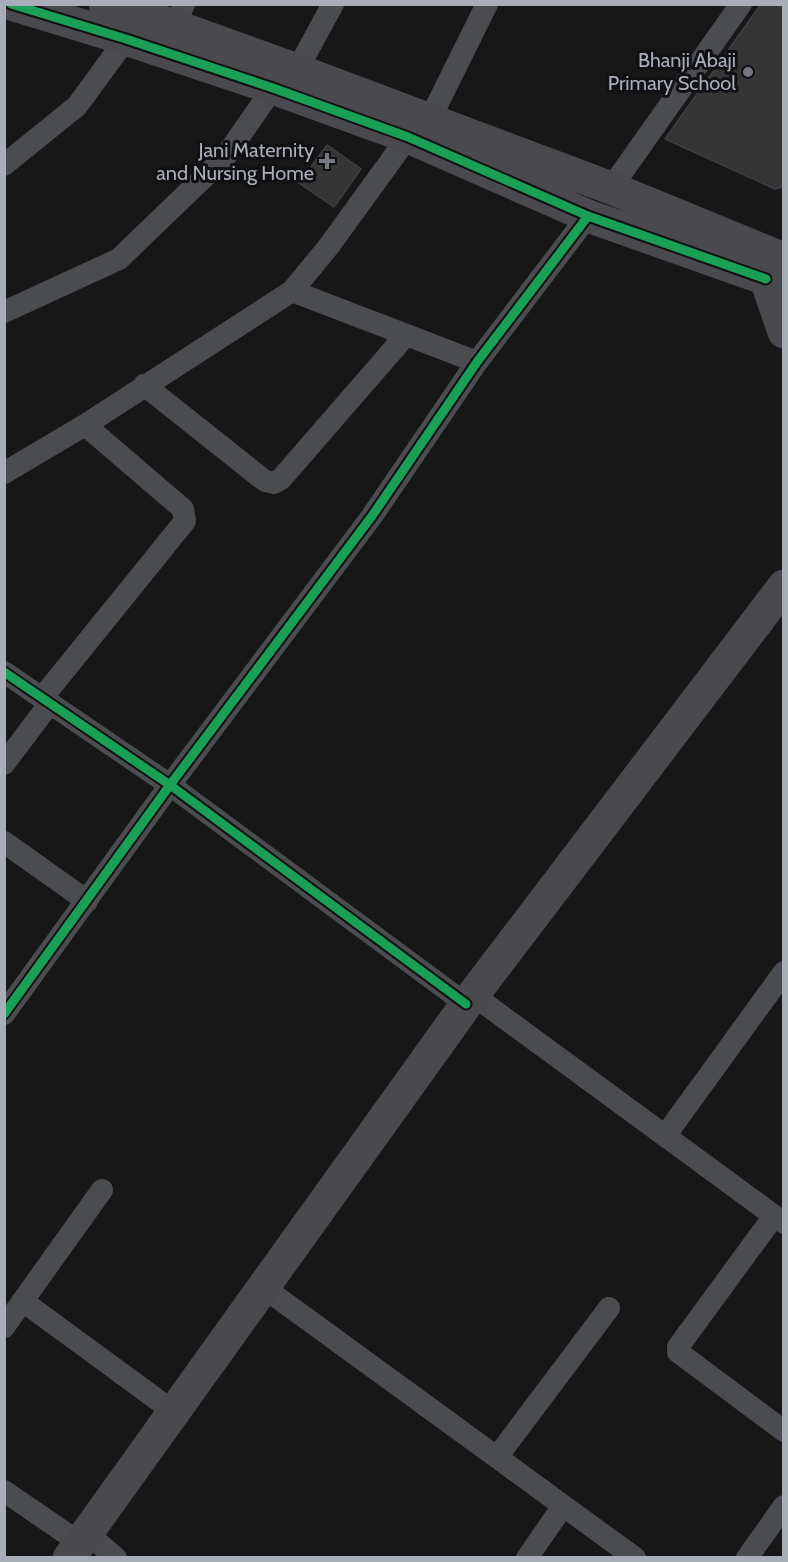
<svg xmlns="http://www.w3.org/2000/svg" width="788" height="1562" font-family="Cabin,sans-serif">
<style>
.building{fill:#353536;stroke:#3f4043;stroke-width:1.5}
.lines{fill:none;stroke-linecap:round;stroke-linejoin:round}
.street{stroke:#4b4c50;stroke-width:22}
.secondary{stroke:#4a4a4e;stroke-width:33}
.cycleway-casing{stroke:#111113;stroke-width:13}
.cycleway{stroke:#1a9f57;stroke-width:9}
.poi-dot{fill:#757880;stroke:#111113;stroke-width:2}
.labels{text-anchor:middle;stroke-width:6;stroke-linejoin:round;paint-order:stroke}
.poi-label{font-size:20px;fill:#a8adb8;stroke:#111113;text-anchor:end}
</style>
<rect width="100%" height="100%" fill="#171717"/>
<path class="building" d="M761 4H784V187L775 189 665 139Z
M327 145 361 169 334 207 299 183Z"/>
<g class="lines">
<path class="street" d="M175 26 184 4
M297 70 333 4
M429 121 487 4
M4 165 77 106 126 39
M611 188 741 4
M292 291 477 362
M4 312 119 259 225 157 273 88
M144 385 265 481 274 483 281 479 406 335
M4 473 85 425 292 291 329 246 408 137
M4 672 170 785 372 516 477 362 588 216
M42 698 185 521 183 509 85 425
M4 764 50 703
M4 842 87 901
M473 995 784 1223
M4 1014 170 785 466 1004
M665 1136 784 972
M774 1216 678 1347V1352L784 1431
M263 1287 635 1558
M24 1302 174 1412
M4 1327 102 1190
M497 1457 609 1308
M4 1491 80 1543
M87 1533 116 1558
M527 1558 563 1506
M747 1558 784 1506"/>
<path class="secondary" d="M11 4 126 39 273 88 408 137 588 216 766 279
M105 4 175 26 297 70 611 188 784 259
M782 267 766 279 784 332
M69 1558 473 995 784 586"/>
<defs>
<path id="cycleway" d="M11 4 126 39 273 88 408 137 588 216 766 279
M4 672 170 785 372 516 477 362 588 216
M4 1014 170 785 466 1004"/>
</defs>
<use href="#cycleway" class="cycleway-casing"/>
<use href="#cycleway" class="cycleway"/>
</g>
<g class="poi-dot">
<circle cx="748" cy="72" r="6"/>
<path d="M324 152h6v6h6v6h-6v6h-6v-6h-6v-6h6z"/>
</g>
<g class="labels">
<g class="poi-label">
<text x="736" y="67">Bhanji Abaji<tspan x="736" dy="23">Primary School</tspan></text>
<text x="314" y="157">Jani Maternity<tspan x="314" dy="23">and Nursing Home</tspan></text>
</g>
</g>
<rect width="788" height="1562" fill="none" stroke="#a8adb8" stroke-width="12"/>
</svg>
